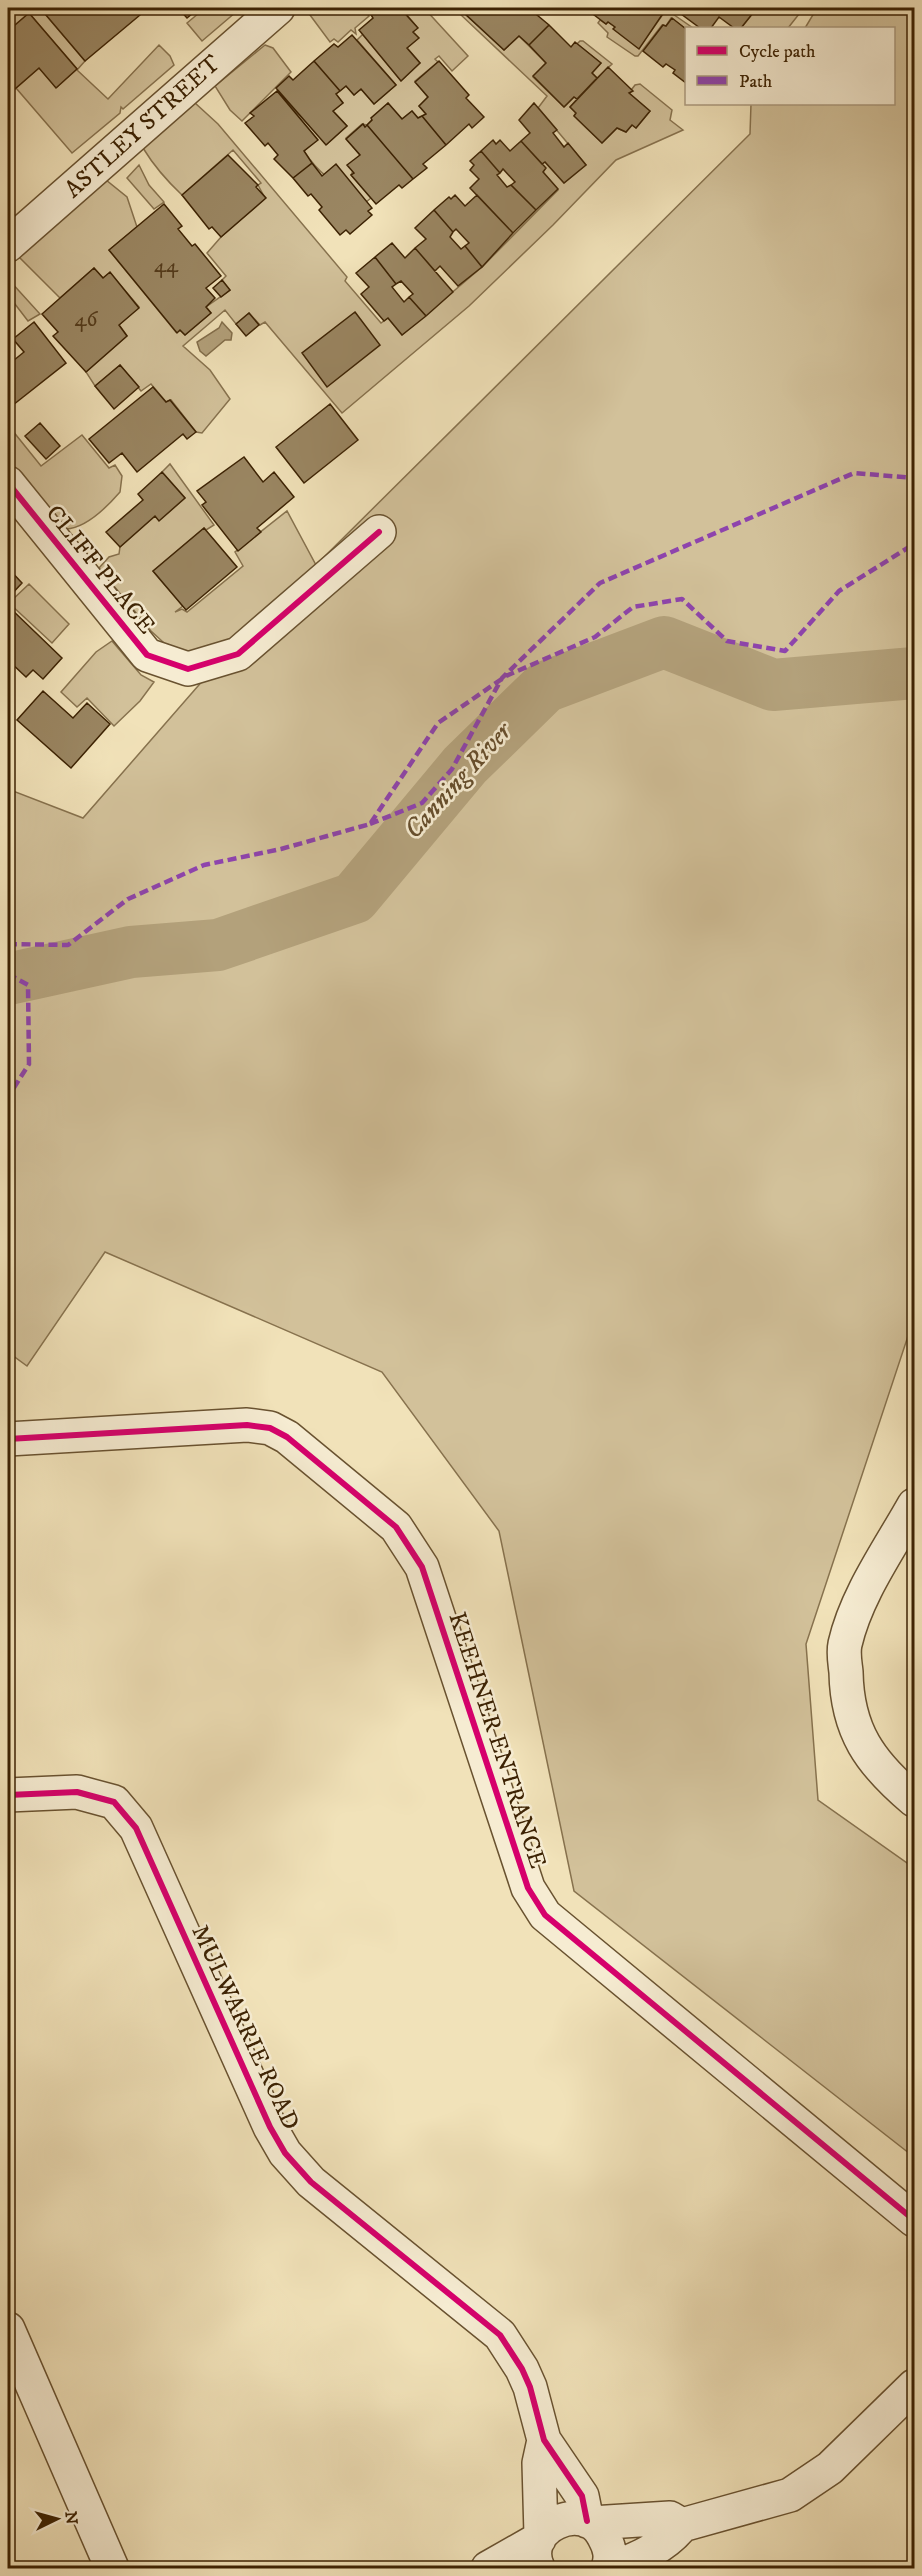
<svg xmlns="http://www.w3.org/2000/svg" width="922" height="2576" font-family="'IM FELL DW Pica',serif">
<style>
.green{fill:#d2c19a;stroke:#87724e;stroke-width:1.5}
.water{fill:#b3a17b;stroke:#836e4b;stroke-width:1.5}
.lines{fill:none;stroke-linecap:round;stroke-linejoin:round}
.river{stroke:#b3a17b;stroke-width:52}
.building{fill:#9a8662;stroke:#3c2203;stroke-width:1.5}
.minor-casing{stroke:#695230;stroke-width:36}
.minor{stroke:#f6ecd2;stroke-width:33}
.quiet{stroke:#8e44ad;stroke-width:4.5;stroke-dasharray:9 4.5;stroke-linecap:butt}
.cycleway-casing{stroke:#f6ecd2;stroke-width:10}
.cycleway{stroke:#d6006c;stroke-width:6}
.labels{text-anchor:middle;stroke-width:5;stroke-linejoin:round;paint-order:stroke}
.number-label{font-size:21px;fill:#543b1b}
.street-label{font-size:24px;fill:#3c2203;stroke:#f6ecd2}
.water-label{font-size:26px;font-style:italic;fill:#664e2d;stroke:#f6ecd2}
</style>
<rect width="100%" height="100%" fill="#f1e2b9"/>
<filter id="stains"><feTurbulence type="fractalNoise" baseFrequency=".00333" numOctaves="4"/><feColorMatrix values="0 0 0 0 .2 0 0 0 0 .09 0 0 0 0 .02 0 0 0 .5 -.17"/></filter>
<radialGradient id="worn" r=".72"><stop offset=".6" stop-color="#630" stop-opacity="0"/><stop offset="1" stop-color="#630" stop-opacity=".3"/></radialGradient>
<path class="green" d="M8 8H40L85 61 77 70 108 99 159 45 170 56 174 65 123 109 121 107 120 113 72 153 16 88 39 68 57 87 77 69 29 13 8 31Z
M205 8H232L236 12 202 41 187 23Z
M317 8H373L367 13 369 16 355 28 356 34 351 30 338 42 334 39 330 42 310 15Z
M418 8H424L468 56 452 71 439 56 435 59 438 62 415 81 428 97 419 106 426 114 418 118 412 111 402 119 388 103 367 125 362 124 346 138 360 155 351 175 371 198 366 202C340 186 321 178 304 151L317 140 284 99 327 144 347 126 333 111 343 103 336 94 346 86 354 95 361 89 374 104 396 85 357 40 363 34 401 81 420 63 407 48 418 38 413 32 416 26 407 15Z
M658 8H664L693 28 686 29 671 18 666 26 662 25 638 56H635L607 37 608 33 598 23 600 20 606 24 608 22 615 27 614 29 641 45 664 13Z
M757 8H801L803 9 788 28H741Z
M817 8H914V1318L806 1644 818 1800 914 1868V2157L574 1891 499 1531 382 1372 105 1252 27 1366 8 1352V789L83 818 232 647 221 651 175 653 151 631 99 568 109 557 119 554 120 547 155 516 159 520 185 498 162 472 170 464 214 525 206 530 204 528 153 571 183 606 175 612 182 609 187 612 243 566 235 552 287 511 316 565 750 134 751 104H894V28H805Z
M463 12 504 50 519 36 546 63 533 77 564 107 574 97 577 99 570 107 576 113 574 116 602 143 617 128 626 132 632 125 636 128 650 111 629 93 635 85 640 84 672 110 670 120 683 130 616 160 553 225 469 306 342 413 265 322 260 325 249 313 236 324 225 310 183 346 210 370 230 399 202 433 196 432 171 400 166 402 151 384 141 391 120 365 95 386 86 372 127 336 119 325 139 307 110 273 103 278 94 268 60 298 19 257 106 180 127 197 137 227 109 250 176 332 180 330 185 335 211 313 206 307 230 290 222 280 226 276 207 253 221 237 265 198 258 185 261 183 233 150 182 195C166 180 154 166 143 148L195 103 218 124 347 277 345 281 381 323 388 318 402 335 482 267 558 190 543 172 545 168 542 164 545 162 564 183 586 165 538 108 547 96 461 15Z
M580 41H583L612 64 597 78 592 73 601 63 577 44Z
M265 45 273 48 291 72 242 121 230 110 215 86Z
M139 165 149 185 164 202 154 209 127 178Z
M10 281 40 314 28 321 8 295V283Z
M8 425 41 466 82 435 109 468 115 465 122 476 120 492C107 507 86 528 66 529L8 460Z
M29 584 69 624 52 643 9 603Z
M112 641 141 675 154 682 140 701 114 726 87 698 77 707 61 692 96 652Z"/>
<path class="water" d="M222 322 232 333 231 340H225L206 356 200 351 197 342 219 328Z"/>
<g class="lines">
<path class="river" d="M8 979 131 952 218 945 354 898 465 765 545 687 664 642 773 685 914 673"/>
</g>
<path class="building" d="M40 8H133L140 15 85 61Z
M178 8H199L187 18Z
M376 8H400L418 28 413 32 419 38 407 48 420 63 401 81 359 30 373 18 370 13Z
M469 8H521L527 14 531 10 549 25 529 45 519 36 504 50 463 12Z
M585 8H658L664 12 639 49 613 29 615 27 608 22 606 24Z
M673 8H757L741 28H734L719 17 711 28H700Z
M29 13 77 69 56 88 39 68 8 95V31Z
M672 18 686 29V83L673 73 675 70 666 64 663 67 643 51 663 25 666 26Z
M549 25 571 47 575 42 601 63 592 73 597 78 577 99 574 97 564 107 533 76 546 63 529 45Z
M352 35 396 85 374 104 361 89 354 95 346 86 340 91 314 61 334 44 338 47Z
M314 61 340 91 336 94 343 103 333 111 347 126 326 145 276 88 289 76 293 80Z
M439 61 469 95 466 98 484 117 472 128 469 124 446 145 422 116 426 114 419 106 428 97 415 82Z
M608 67 633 91 629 93 650 111 636 128 632 125 626 132 617 128 602 143 574 116 576 113 570 107Z
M277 91 318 140 304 151 312 163 293 178 274 159 278 155 268 143 265 146 245 123 254 116 250 113Z
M388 103 402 119 412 111 418 118 422 116 446 145 423 164 427 168 413 179 367 125 372 120 371 118Z
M534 103 557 130 553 133 564 147 568 143 586 165 564 183 545 162 542 164 521 141 530 133 519 120Z
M363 124 365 127 367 125 413 179 402 188 399 185 376 204 351 175 354 173 347 165 360 155 346 139Z
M493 140 496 144 500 140 510 151 521 141 546 168 543 172 558 189 536 210 511 185 515 182 503 169 500 173 481 151Z
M481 151 500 173 497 175 507 187 511 185 536 210 513 233 470 188 479 179 470 170 474 165 470 161Z
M228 155 258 185 256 187 266 198 221 237 212 227 209 229 182 195Z
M312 163 322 176 336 164 372 208 368 211 372 215 350 234 346 230 340 235 319 210 322 207 311 194 308 196 293 178Z
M455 195 465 206 477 195 513 233 482 267 465 246 469 243 456 229 453 232 434 210 449 197 451 199Z
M164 204 182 226 178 229 192 246 195 244 221 276 206 288 215 298 206 307 211 313 185 335 180 330 177 333 109 250Z
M434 210 453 232 450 237 461 249 465 246 482 267 458 286 440 266 435 271 415 248 426 239 415 228Z
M392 243 405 258 415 248 453 292 426 316 409 297 413 294 401 281 396 284 375 257Z
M375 257 396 284 392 287 404 302 409 297 426 316 402 335 388 318 384 321 361 294 369 287 356 273Z
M94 268 103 278 110 272 139 308 119 325 127 336 86 372 53 336 58 332 42 314Z
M222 280 230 290 221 297 213 288Z
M355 312 380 345 327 387 302 353Z
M249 313 259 325 246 336 236 324Z
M34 322 66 363 13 405 8 398V365L24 352 13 339Z
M120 365 139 387 114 409 95 386Z
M153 387 166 402 170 400 196 432 187 439 183 434 137 472 122 453 109 463 89 439Z
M330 404 358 440 304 483 276 447Z
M40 423 60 446 46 459 25 436Z
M244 457 263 482 274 472 294 497 257 528 261 532 238 551 202 505 206 502 197 491Z
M162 472 185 498 159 521 155 516 120 547 106 532 143 500 138 494Z
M204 528 237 567 186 610 153 571Z
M8 568 22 583 8 598Z
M8 606 62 658 43 679 33 670 26 677 10 662 8 665Z
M43 691 73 718 87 703 110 724 71 768 17 720Z"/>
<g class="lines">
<defs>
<path id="minor" d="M8 245 278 8
M8 483 147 655 188 669 238 654 379 532
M8 1439 247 1425 270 1428 287 1437 396 1527 422 1567 528 1888 545 1915 914 2220
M914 1505C890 1548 856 1595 845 1644 843 1653 845 1663 846 1672 847 1731 870 1763 914 1800
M8 1795 77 1792 114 1802 136 1828 270 2127 285 2153 311 2182 500 2335 522 2369 530 2387 544 2440 582 2496 587 2521
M8 2329 112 2568
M592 2523 670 2518 682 2525C667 2545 637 2560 612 2568
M682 2525 790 2495 830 2468 914 2386
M541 2535 539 2463 544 2440
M488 2568 539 2539
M538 2568C519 2528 585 2497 604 2537 610 2548 612 2557 608 2568"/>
</defs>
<use href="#minor" class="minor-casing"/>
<use href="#minor" class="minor"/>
<path class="quiet" d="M370 824 422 803 452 769 502 678 600 583 854 473 914 478
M8 944 68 945 128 899 204 865 281 849 370 824 438 723 506 676 595 637 633 607 682 599 727 641 785 651 839 591 914 544
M8 974 28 985 29 1064 8 1097"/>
<defs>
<path id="cycleway" d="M8 483 147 655 188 669 238 654 379 532
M8 1439 247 1425 270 1428 287 1437 396 1527 422 1567 528 1888 545 1915 914 2220
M8 1795 77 1792 114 1802 136 1828 270 2127 285 2153 311 2182 500 2335 522 2369 530 2387 544 2440 582 2496 587 2521"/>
</defs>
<use href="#cycleway" class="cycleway-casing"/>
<use href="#cycleway" class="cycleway"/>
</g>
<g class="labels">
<g class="number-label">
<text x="166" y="272">44</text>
<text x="86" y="326">46</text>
</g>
<g class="street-label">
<text transform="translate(142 126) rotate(-42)" y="8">ASTLEY STREET</text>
<text transform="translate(101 569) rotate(51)" y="8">CLIFF PLACE</text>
<text transform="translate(498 1740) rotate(72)" y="8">KEEHNER ENTRANCE</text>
<text transform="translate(246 2027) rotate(65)" y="8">MULWARRIE ROAD</text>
</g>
<g class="water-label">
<text transform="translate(457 780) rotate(-48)" y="9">Canning River</text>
</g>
</g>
<rect width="922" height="2576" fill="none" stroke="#f1e2b9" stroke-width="30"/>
<rect x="9" y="9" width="904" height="2558" fill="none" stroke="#3c2203" stroke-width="3"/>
<rect x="15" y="15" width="892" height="2546" fill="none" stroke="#3c2203" stroke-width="1.5"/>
<rect x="685" y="27" width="210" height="78" fill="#f6ecd2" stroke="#ac9b7f" stroke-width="1.5"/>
<rect x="697" y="46" width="30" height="9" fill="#d6006c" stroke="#ac9b7f" stroke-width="1.5"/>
<text x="739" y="57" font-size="18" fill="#3c2203">Cycle path</text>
<rect x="697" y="76" width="30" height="9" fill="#8e44ad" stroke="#ac9b7f" stroke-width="1.5"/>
<text x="739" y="87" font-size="18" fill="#3c2203">Path</text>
<g transform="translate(57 2519) rotate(85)" stroke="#f6ecd2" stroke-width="4.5" paint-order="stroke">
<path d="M0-4.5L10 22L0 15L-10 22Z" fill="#3c2203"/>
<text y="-9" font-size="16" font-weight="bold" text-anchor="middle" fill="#3c2203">N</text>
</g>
<rect width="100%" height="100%" filter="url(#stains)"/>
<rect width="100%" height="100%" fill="url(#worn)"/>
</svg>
